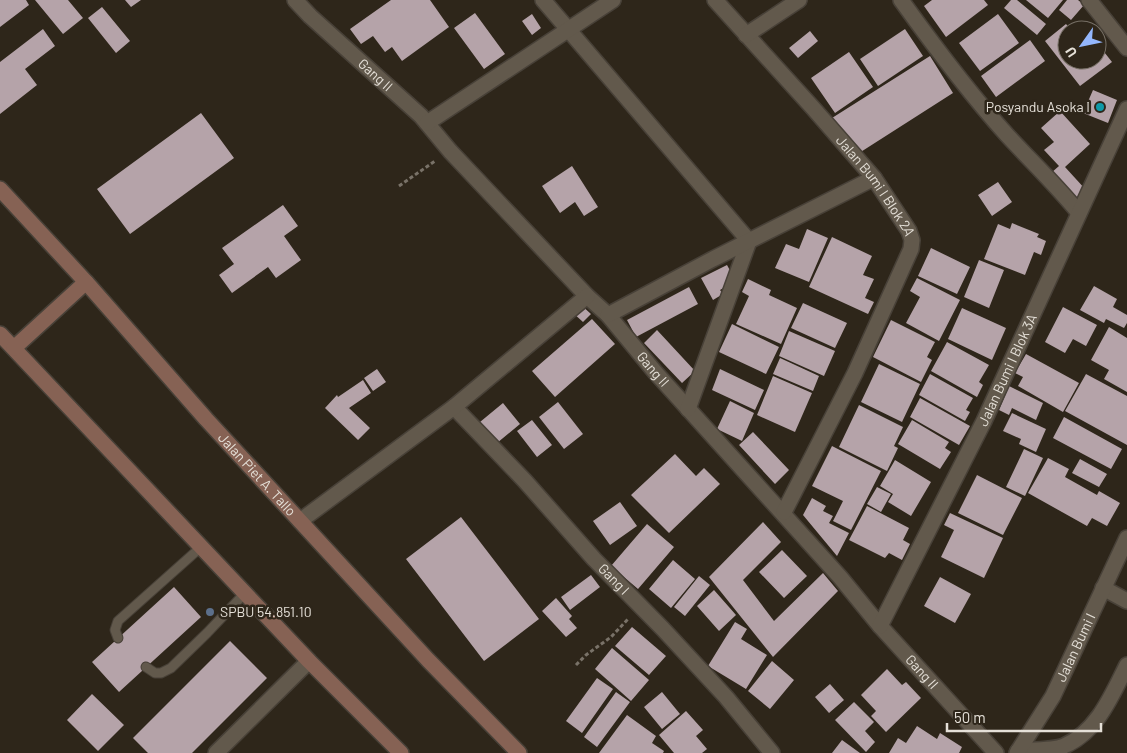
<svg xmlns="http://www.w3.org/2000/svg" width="1127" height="753" font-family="Barlow,sans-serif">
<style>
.building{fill:#b5a3a9}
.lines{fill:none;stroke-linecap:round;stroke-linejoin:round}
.service-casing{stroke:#484138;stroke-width:11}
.minor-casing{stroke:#484138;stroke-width:18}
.tertiary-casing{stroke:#484138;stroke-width:18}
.secondary-casing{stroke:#484138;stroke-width:18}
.path{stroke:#797268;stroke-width:3;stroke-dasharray:4 2.5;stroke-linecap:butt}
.service{stroke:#62594c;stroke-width:9}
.minor{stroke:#62594c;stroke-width:15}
.tertiary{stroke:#62594c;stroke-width:15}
.secondary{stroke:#866254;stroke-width:15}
.culture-dot{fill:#0f9aa8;stroke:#2e261a;stroke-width:2}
.service-dot{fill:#5c6f8a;stroke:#2e261a;stroke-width:2}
.labels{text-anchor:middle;stroke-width:5;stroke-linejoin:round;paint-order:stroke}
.street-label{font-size:14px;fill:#e5e0d8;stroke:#2e261a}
.poi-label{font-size:14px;fill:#e5e0d8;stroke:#2e261a;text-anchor:end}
</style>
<rect width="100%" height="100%" fill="#2e261a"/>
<path class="building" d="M0 0H26L29 5 0 27Z
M35 0H68L83 18 63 34Z
M125 0H141L131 7Z
M391 0H430L449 27 402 61 392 47 385 52 373 36 361 44 350 29Z
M932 0H984L988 5 946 37 924 6Z
M1011 0H1017L1046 24 1037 35 1004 8Z
M1026 0H1063L1048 18Z
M1067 0H1078L1084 5 1071 20 1059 10Z
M102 7 130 41 116 53 88 18Z
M475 13 505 54 484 69 454 28Z
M532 14 541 28 532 35 522 21Z
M998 14 1019 43 980 71 959 43Z
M1066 24 1071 30H1067V60H1097V43L1112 62 1080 86 1045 41Z
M43 29 55 46 25 69 37 85 0 114V62Z
M905 29 923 56 878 86 860 59Z
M810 31 818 41 798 58 789 48Z
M1030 40 1045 61 996 97 981 76Z
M849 52 873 87 835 113 811 78Z
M930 56 953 93 856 155 832 118Z
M1093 90 1117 100 1108 123 1083 113Z
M1060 111 1090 144 1065 167 1086 190 1075 199 1051 173 1059 166 1044 150 1054 142 1041 128Z
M201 113 234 158 130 234 97 189Z
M572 166 598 207 584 216 575 202 560 213 542 186Z
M998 182 1012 202 992 216 978 195Z
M283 205 298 226 284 236 301 260 276 278 268 267 232 293 219 275 234 264 222 248Z
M1012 223 1039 234 1037 237 1046 241 1041 255 1034 252 1025 275 984 259 998 224 1010 229Z
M807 229 828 238 809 282 775 268 786 244 799 249Z
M832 237 872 256 863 275 874 279 865 298 874 302 868 314 809 287Z
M931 248 970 267 957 294 918 276Z
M979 260 1004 270 989 308 964 297Z
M727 265 733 276 732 283 720 290 723 294 713 300 701 278Z
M917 278 960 300 939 341 906 323 920 297 910 291Z
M748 279 771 290 769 295 797 308 781 344 736 324 749 296 742 292Z
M1094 286 1117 299 1113 307 1127 315V323L1124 328 1106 319 1104 323 1080 310Z
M689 287 698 304 636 337 627 320Z
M803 303 847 323 835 348 791 328Z
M580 304 591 314 583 322 572 312Z
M1063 307 1097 325 1086 346 1073 339 1065 353 1045 342Z
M962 308 1006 328 992 360 948 339Z
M592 319 615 344 555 397 532 371Z
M891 320 935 342 927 357 932 360 921 382 873 357Z
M732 324 779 347 766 374 719 352Z
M1109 327 1127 338V392L1104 379 1109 370 1091 360Z
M657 330 695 371 682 383 644 343Z
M789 331 835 351 824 376 779 356Z
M947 342 989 365 979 382 983 385 977 397 931 371Z
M1026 354 1079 383 1063 412 1018 386 1023 377 1015 373Z
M780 358 819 376 813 391 773 374Z
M879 364 920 384 902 422 861 402Z
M377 369 386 382 373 391 364 378Z
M720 369 764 390 755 410 712 390Z
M930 374 973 398 966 410 970 412 965 421 919 395Z
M1086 374 1127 396V445L1065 411Z
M773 376 812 393 795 432 757 415Z
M363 380 371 393 349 408 370 428 358 440 325 408 337 395 338 397Z
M1009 386 1043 403 1036 420 1012 408 1009 415 999 410Z
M920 398 970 426 959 445 910 417Z
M730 401 754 413 742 441 717 429Z
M558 402 583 434 564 449 539 417Z
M503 403 520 424 497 443 480 422Z
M859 405 903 427 894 446 898 448 887 471 839 447Z
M1012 413 1046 429 1036 452 1019 444 1021 439 1003 431Z
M1064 417 1122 449 1111 469 1053 438Z
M532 420 552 445 537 457 517 431Z
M912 420 949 442 945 448 951 452 940 469 898 444Z
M753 432 789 470 775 484 739 445Z
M832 446 881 471 851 530 833 521 843 501 812 486Z
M1024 449 1043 458 1025 496 1006 487Z
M675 454 696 476 704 468 720 484 669 533 631 495Z
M1048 458 1069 469 1065 477 1097 495 1099 491 1120 503 1107 526 1092 518 1087 526 1028 493Z
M1080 459 1107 474 1099 487 1072 473Z
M895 460 931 482 911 516 888 502 893 494 880 486Z
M977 475 1022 498 1003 535 958 513Z
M877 487 891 494 881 512 867 504Z
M812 498 826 506 823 511 833 516 829 523 849 533 837 556 803 515Z
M620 502 637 526 610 545 593 521Z
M867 506 909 528 903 540 910 544 902 560 889 553 885 558 849 540Z
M950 513 1003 538 984 578 941 557 954 530 944 525Z
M461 517 539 619 484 661 406 559Z
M763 522 781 542 743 580 774 621 823 573 838 591 773 657 709 577Z
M647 524 674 547 638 589 611 566Z
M782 550 807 576 784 598 759 572Z
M673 560 695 579 671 608 649 589Z
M591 575 600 587 570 610 561 597Z
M699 576 710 585 685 616 674 607Z
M940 577 971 594 955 623 924 606Z
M174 587 201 617 119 692 92 662Z
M714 590 736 615 719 631 697 606Z
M556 598 572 616 569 619 577 628 566 637 542 611Z
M735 622 747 629 741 639 767 655 746 689 708 666Z
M632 627 666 656 649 675 615 646Z
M230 641 267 678 192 753H148L133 738Z
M612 648 649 680 631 701 595 669Z
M772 661 794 680 770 709 748 691Z
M887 669 902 685 906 682 921 698 886 732 871 716 876 711 861 695Z
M597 678 613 689 582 733 566 721Z
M830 684 844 700 829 713 815 697Z
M616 692 630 702 597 747 584 737Z
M662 692 680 714 662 729 644 707Z
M92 694 124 725 98 751 67 720Z
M854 702 874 722 865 731 875 742 866 752 835 720Z
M686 711 703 730 696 736 707 749 702 753H674L659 735Z
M627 715 656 736 652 743 664 751 663 753H599Z
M917 726 937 739 940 733 962 747 959 753H889L898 738 906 743Z
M842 740 860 753H832Z"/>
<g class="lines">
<defs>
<path id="service" d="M118 638 115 630 118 621 201 547
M146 667 155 673H161L171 668 207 633 245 593"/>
<g id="minor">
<path id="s1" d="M295 0 310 16 421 116 450 151 587 296 608 315 655 372 840 577 880 626 996 753"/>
<path d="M543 0 749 241 688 409"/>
<path id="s2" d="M715 0 813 108 874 178 909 231 912 240 911 249 855 373 784 512"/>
<path d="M901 0C934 46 969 93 1007 135 1031 161 1056 185 1079 213"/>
<path d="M1089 0 1127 48"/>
<path d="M746 35 799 0"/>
<path d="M427 123 613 0"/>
<path d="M608 315 713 259 874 178"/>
<path id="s3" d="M454 407 525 481 594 559 663 629 726 697 772 753"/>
<path d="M300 521 454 407 587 296"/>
<path d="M1103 588 1127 601"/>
<path id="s4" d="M880 626 984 421 1127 109"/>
<path d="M1018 751C1030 750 1055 750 1064 746 1097 732 1112 695 1127 665"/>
</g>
<g id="tertiary">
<path d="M216 753 309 661"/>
<path id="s5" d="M1017 753 1053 696 1127 538"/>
</g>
<g id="secondary">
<path id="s6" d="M0 189 86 282 206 419 428 660 519 753"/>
<path d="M0 334 309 661 401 753"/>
<path d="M14 348 86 282"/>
</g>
</defs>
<use href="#service" class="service-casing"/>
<use href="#minor" class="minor-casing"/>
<use href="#tertiary" class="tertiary-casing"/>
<use href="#secondary" class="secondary-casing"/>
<path class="path" d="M399 186 435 161
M576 665 586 655 611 637 629 618"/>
<use href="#service" class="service"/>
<use href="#minor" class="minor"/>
<use href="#tertiary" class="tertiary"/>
<use href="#secondary" class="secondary"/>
</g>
<circle class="culture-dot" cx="1100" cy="107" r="5"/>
<circle class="service-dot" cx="210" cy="612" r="5"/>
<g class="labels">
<g class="street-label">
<text dy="5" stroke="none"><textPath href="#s1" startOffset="110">Gang II</textPath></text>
<text dy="5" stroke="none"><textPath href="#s2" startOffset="246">Jalan Bumi I Blok 2A</textPath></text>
<text dy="5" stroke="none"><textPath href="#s1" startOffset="515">Gang II</textPath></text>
<text dy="5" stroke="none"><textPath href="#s4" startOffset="286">Jalan Bumi I Blok 3A</textPath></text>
<text dy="5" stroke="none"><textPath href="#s6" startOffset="384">Jalan Piet A. Tallo</textPath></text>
<text dy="5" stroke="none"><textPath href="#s3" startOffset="235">Gang I</textPath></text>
<text dy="5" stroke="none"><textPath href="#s5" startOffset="121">Jalan Bumi I</textPath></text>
<text dy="5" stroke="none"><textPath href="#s1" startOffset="920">Gang II</textPath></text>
</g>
<g class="poi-label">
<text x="1090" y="112">Posyandu Asoka I</text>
<text x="220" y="617" text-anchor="start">SPBU 54.851.10</text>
</g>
</g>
<g transform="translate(1082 45) rotate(237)"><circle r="24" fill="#2e261a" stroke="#777066"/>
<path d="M0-4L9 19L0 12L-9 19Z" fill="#94b7fd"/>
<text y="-8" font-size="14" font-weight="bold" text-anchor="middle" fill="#e5e0d8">U</text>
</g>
<path d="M947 723v8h154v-8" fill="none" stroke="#e5e0d8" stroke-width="2.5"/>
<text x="954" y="723" font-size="15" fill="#e5e0d8" stroke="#2e261a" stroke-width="4" paint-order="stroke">50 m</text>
</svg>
